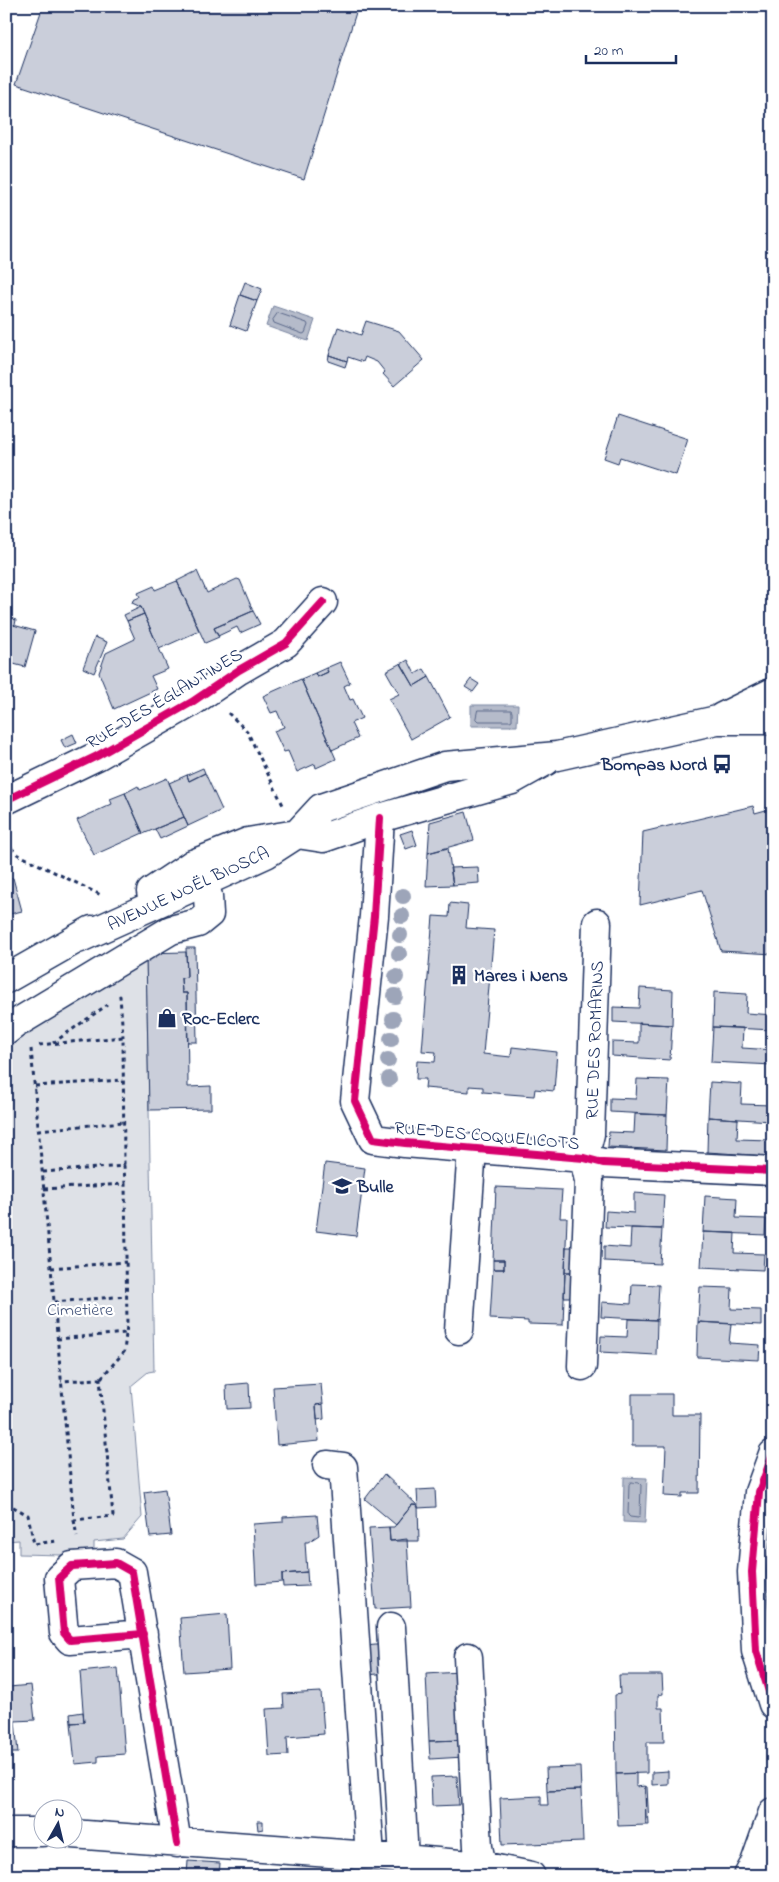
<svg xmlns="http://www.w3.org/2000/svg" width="779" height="1882" font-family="'Indie Flower',sans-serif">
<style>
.green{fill:#dee1e7;stroke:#7c88a2}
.water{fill:#b5bbca;stroke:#77839f}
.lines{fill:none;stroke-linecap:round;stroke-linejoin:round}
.shore{stroke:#596789;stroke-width:1}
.building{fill:#caceda;stroke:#1b2f5e}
.minor-casing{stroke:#1b2f5e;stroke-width:31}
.major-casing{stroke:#1b2f5e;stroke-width:31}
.path{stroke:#1b2f5e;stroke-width:3;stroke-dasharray:4 4;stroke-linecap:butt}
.minor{stroke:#fff;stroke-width:28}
.major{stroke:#fff;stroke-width:28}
.cycleway-casing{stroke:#fff;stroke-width:11}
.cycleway{stroke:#d6006c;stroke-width:8}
.tree{fill:#9da5b9}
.labels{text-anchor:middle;stroke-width:4.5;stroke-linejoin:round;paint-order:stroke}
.street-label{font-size:18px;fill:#1b2f5e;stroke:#fff}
.poi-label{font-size:18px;font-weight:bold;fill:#1b2f5e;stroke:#fff;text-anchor:start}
.park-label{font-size:18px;fill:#4c5c80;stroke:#fff}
</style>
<rect width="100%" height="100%" fill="#fff"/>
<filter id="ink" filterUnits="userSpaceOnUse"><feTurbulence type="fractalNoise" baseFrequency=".02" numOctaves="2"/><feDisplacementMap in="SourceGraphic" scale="10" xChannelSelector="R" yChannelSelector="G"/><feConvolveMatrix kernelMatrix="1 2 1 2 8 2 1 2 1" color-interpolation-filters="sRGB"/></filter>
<g filter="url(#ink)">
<path class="green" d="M146 953 154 1371 148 1372 131 1386 142 1517 123 1539 94 1542V1552L62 1555 19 1554V1540L6 1541V1039L12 1035 30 1034V1023Z"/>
<path class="water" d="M273 306 315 320 308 341 266 326Z
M471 705H518L517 726H471Z
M624 1477 647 1478 645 1523 623 1522Z"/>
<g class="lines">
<path class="shore" d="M278 313 307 323 308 325 305 333 303 334 274 323 273 320Z
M478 710H511L512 712V720L510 721H478L476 719Z
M631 1482 639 1483 641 1485 640 1515 638 1518 630 1517 628 1515 629 1485Z"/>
</g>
<path class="building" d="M43 6H358L304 179 16 84Z
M245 282 262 289 257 301 240 295Z
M240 295 257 301 246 331 230 325Z
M366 321 399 331 424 360 394 386 383 374 385 372 377 362 365 357 363 362 348 357 347 361 329 355 338 327 361 335Z
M329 355 347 361 345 367 328 361Z
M618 416 688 439 676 475 620 457 618 463 604 458Z
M197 571 207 593 237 579 240 580 253 611 214 628 219 637 205 643 177 581Z
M177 581 199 631 159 649 141 607 132 603 133 600 140 597 138 593 154 586 155 590Z
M141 607 144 614 127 621 124 615Z
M253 611 260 624 240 633 237 627 218 636 214 628Z
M144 614 168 669 151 676 157 689 114 709 99 673 106 653 135 639 127 621Z
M6 617 16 620 15 625 6 623Z
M6 623 35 631 25 667 6 662Z
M95 637 107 642 94 673 83 668Z
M408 660 415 674 424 669 429 677 414 686 401 664Z
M340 662 350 683 344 686 350 700 353 699 362 718 351 723 358 738 332 750 301 679 315 673 317 677 328 672 326 668Z
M401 663 414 686 429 677 450 717 411 739 389 699 399 694 386 671Z
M326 668 328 672 317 677 315 673Z
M301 679 336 759 316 768 315 764 297 772 288 751 284 752 274 731 284 727 277 711 271 713 263 696Z
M471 679 479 684 473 692 465 687Z
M73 734 77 743 65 748 61 740Z
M203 768 205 773 189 781 187 775Z
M205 773 222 810 188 826 169 783 187 775 189 781Z
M167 778 184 817 143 834 125 793 138 786 140 790Z
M125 793 143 833 94 855 77 820 112 804 110 799Z
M753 806 755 813 773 808V954L721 951 702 890 640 905 643 832Z
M466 812 474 840 428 853 430 822Z
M184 817 188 826 160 839 155 829Z
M412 830 417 845 406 849 400 834Z
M448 848 453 885 426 886 428 853Z
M478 867 479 883 453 885 450 868Z
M13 878 22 911 6 915V880Z
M450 903 468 905 466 928 494 930 483 1054 511 1057 512 1047 557 1052 554 1091 535 1089 534 1096 483 1092V1087L469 1086V1092L425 1088 426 1079H416L417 1061 435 1062 436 1052 422 1051 433 916 449 917Z
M186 948H195L197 1042H188L187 993H182L181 978 187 977Z
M186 952 187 977 181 978 182 993H187L188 1087 211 1086V1109L149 1110 146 953Z
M640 988 673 990 672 1025 613 1022V1007L639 1008Z
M714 992 747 994 746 1013 773 1015V1030L713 1027Z
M639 1023 672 1025 670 1060 612 1056V1042L639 1043Z
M713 1027 743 1028 742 1048 773 1050V1065L711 1062Z
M637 1079 669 1080 667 1115 610 1112V1098L636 1099Z
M710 1082 742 1084 741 1104 771 1105V1121L708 1117Z
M635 1114 667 1115 666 1150 608 1147 609 1132 634 1133Z
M708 1117 738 1119 737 1139 770 1140 769 1156 707 1152Z
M325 1163 365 1168 356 1236 316 1231Z
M496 1187 562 1190 560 1218H567L563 1325 528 1324V1321L490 1319 493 1269H504V1260H493Z
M634 1193 664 1195 662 1229 605 1227 606 1211 634 1213Z
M705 1196 737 1198 736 1218 766 1219 765 1235 703 1232Z
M631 1228 662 1229 660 1264 604 1261V1246L630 1248Z
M703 1232 735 1233 734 1253 764 1254 763 1270 701 1267Z
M566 1247H574V1272H565Z
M493 1260H504V1269H493Z
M565 1272H574L572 1297H564Z
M632 1284 659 1285 657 1320 601 1317 602 1302 631 1304Z
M700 1287 732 1288 731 1309 761 1310V1325L698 1322Z
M628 1319 657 1320 656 1355 600 1352 601 1336 627 1337Z
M698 1322 731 1324 729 1343 760 1345 759 1360 697 1357Z
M249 1383 250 1408 227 1409 226 1385Z
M321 1384 323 1404 316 1405 319 1441 277 1445 273 1387Z
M632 1394H672V1415H700L699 1493H682V1497L664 1496 666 1446H632Z
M323 1404 324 1419 317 1420 316 1405Z
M384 1474 417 1505H412L396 1525 365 1499Z
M165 1489 171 1535 150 1537 144 1492Z
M435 1489 436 1507 418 1508 417 1490Z
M412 1505 418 1506 419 1541H390L389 1527H394Z
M317 1515 319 1535 308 1542H305L307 1572 282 1574V1582L256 1584 253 1524 283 1522V1517Z
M389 1527 390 1541 407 1539 411 1607 375 1609 369 1528Z
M307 1572 308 1586 283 1587 282 1574Z
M227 1614 230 1669 184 1672 180 1618Z
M386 1644 388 1673 367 1675 365 1646Z
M118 1668 125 1754 98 1756V1762L75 1764 71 1723 84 1722 80 1672Z
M460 1672 464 1740 429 1741 426 1674Z
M619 1675H662L663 1694 658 1695V1708H663L664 1742H647V1773L616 1774 615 1695 620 1694Z
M6 1677H8L9 1687 31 1685 35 1720 15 1721 18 1753H6Z
M321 1692 324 1734 287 1737 288 1755 269 1756 266 1709 284 1708 283 1694Z
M83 1712 84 1722 71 1723 70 1714Z
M464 1740V1757L430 1759 429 1741Z
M580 1767 581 1790 547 1791 546 1768Z
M668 1771V1784L652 1785V1772Z
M636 1773V1787L645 1786 646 1825 618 1826 616 1774Z
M457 1776 459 1805 432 1806 431 1777Z
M645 1786 647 1787 649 1825H646Z
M581 1790 583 1842 502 1845 500 1798 541 1796V1805H548L547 1791Z
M257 1821H263V1829L258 1830Z
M188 1861 220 1863 219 1876 187 1875Z
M32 1871 48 1876H31Z"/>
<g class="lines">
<defs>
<path id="minor" d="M6 800 97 756 192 702 239 670 286 643 323 602
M380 818 374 916 355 1101 373 1139 405 1143 584 1158 603 1163 773 1171
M6 1031 15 1024 171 930 198 923 209 914 208 896 193 864
M459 1330 472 1149
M582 1366 589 1181 584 1158 590 1134 597 923
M773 1454 759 1492 752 1572 756 1651 773 1704
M327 1465 343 1467 370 1856
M391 1627 404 1859
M143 1634 70 1640 64 1633 59 1578 72 1566 116 1563 132 1572 177 1843
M468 1657 478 1847 482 1866 481 1876
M6 1832H42
M72 1834 370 1856 482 1866 531 1876
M748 1876 755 1863 773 1812"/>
<path id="major" d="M722 717 773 692
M151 892 193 864 248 842 297 834 323 838 380 818 512 780 546 761
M78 939 266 854 297 834 321 808 445 766 557 756 717 720H773
M6 979 92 930"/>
</defs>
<use href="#minor" class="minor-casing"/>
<use href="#major" class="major-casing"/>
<path class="path" d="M228 713 247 731 283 805
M6 842 17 854 103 896
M119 997 120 996 123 1037
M53 1043 107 1005
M39 1045 123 1037 124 1166
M31 1049 74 1520 113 1516 100 1379 61 1381
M35 1086 123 1080
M38 1130 123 1122
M43 1172 124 1166 125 1184
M44 1189 125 1184 127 1325 124 1352 100 1379
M51 1268 126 1262
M54 1302 127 1296
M57 1339 126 1333
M6 1503 28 1515 34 1544 57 1541
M74 1520 77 1537"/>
<use href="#minor" class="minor"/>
<use href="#major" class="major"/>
<defs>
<path id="cycleway" d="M6 800 97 756 192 702 239 670 286 643 323 602
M380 818 374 916 355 1101 373 1139 405 1143 584 1158 603 1163 773 1171
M773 1454 759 1492 752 1572 756 1651 773 1704
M143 1634 70 1640 64 1633 59 1578 72 1566 116 1563 132 1572 177 1843"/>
</defs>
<use href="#cycleway" class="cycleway-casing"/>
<use href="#cycleway" class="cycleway"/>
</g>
<g class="tree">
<circle cx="403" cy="896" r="8"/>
<circle cx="402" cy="916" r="8"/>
<circle cx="400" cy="935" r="8"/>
<circle cx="399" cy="954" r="8"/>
<circle cx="396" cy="977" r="8"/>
<circle cx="395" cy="996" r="8"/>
<circle cx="393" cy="1019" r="8"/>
<circle cx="391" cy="1039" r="8"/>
<circle cx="388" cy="1060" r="8"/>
<circle cx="389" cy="1079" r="8"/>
</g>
</g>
<defs>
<symbol id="bus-bare" viewBox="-9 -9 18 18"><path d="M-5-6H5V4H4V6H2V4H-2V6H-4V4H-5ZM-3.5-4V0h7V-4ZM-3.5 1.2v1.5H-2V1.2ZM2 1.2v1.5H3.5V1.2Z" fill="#1b2f5e" stroke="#fff" stroke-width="2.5" paint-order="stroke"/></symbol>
<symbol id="building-bare" viewBox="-9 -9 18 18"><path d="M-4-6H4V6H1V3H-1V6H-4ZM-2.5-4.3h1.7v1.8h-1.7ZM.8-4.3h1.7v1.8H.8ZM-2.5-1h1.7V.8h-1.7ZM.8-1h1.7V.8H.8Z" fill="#1b2f5e" stroke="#fff" stroke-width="2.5" paint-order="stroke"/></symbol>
<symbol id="shop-bare" viewBox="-9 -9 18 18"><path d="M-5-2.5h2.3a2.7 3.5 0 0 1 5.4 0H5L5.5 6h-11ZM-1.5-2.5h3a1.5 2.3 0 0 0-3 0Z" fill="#1b2f5e" stroke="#fff" stroke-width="2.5" paint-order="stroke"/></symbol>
<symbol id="school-bare" viewBox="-9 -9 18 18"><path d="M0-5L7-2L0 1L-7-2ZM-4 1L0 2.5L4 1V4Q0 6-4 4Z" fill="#1b2f5e" stroke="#fff" stroke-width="2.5" paint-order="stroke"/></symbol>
</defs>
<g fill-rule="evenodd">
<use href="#bus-bare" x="708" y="750" width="28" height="28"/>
<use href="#building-bare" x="445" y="961" width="28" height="28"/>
<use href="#shop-bare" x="153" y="1004" width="28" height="28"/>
<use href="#school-bare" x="328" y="1172" width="28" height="28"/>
</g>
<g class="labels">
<g class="street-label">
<text transform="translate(164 698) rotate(-31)" y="6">RUE DES ÉGLANTINES</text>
<text transform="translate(188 888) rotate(-25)" y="6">AVENUE NOËL BIOSCA</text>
<text transform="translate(594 1040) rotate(-88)" y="6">RUE DES ROMARINS</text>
<text transform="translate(487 1135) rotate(5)" y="6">RUE DES COQUELICOTS</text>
</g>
<g class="poi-label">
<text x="707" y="770" text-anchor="end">Bompas Nord</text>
<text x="474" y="981">Mares i Nens</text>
<text x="182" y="1024">Roc-Eclerc</text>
<text x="357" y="1192">Bulle</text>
</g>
<g class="park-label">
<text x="80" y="1315">Cimetière</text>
</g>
</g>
<rect width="779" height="1882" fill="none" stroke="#fff" stroke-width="25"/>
<rect x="12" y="12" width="754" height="1857" fill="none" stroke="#1b2f5e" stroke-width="2" filter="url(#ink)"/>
<g transform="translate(58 1824) rotate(8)"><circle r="24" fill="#ffffff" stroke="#a4acbf"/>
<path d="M0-4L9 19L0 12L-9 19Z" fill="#1b2f5e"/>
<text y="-8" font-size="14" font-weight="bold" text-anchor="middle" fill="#1b2f5e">N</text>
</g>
<path d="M586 55v8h90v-8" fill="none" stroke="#1b2f5e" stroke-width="2.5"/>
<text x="594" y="55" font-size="15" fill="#1b2f5e" stroke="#ffffff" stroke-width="4" paint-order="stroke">20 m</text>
</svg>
